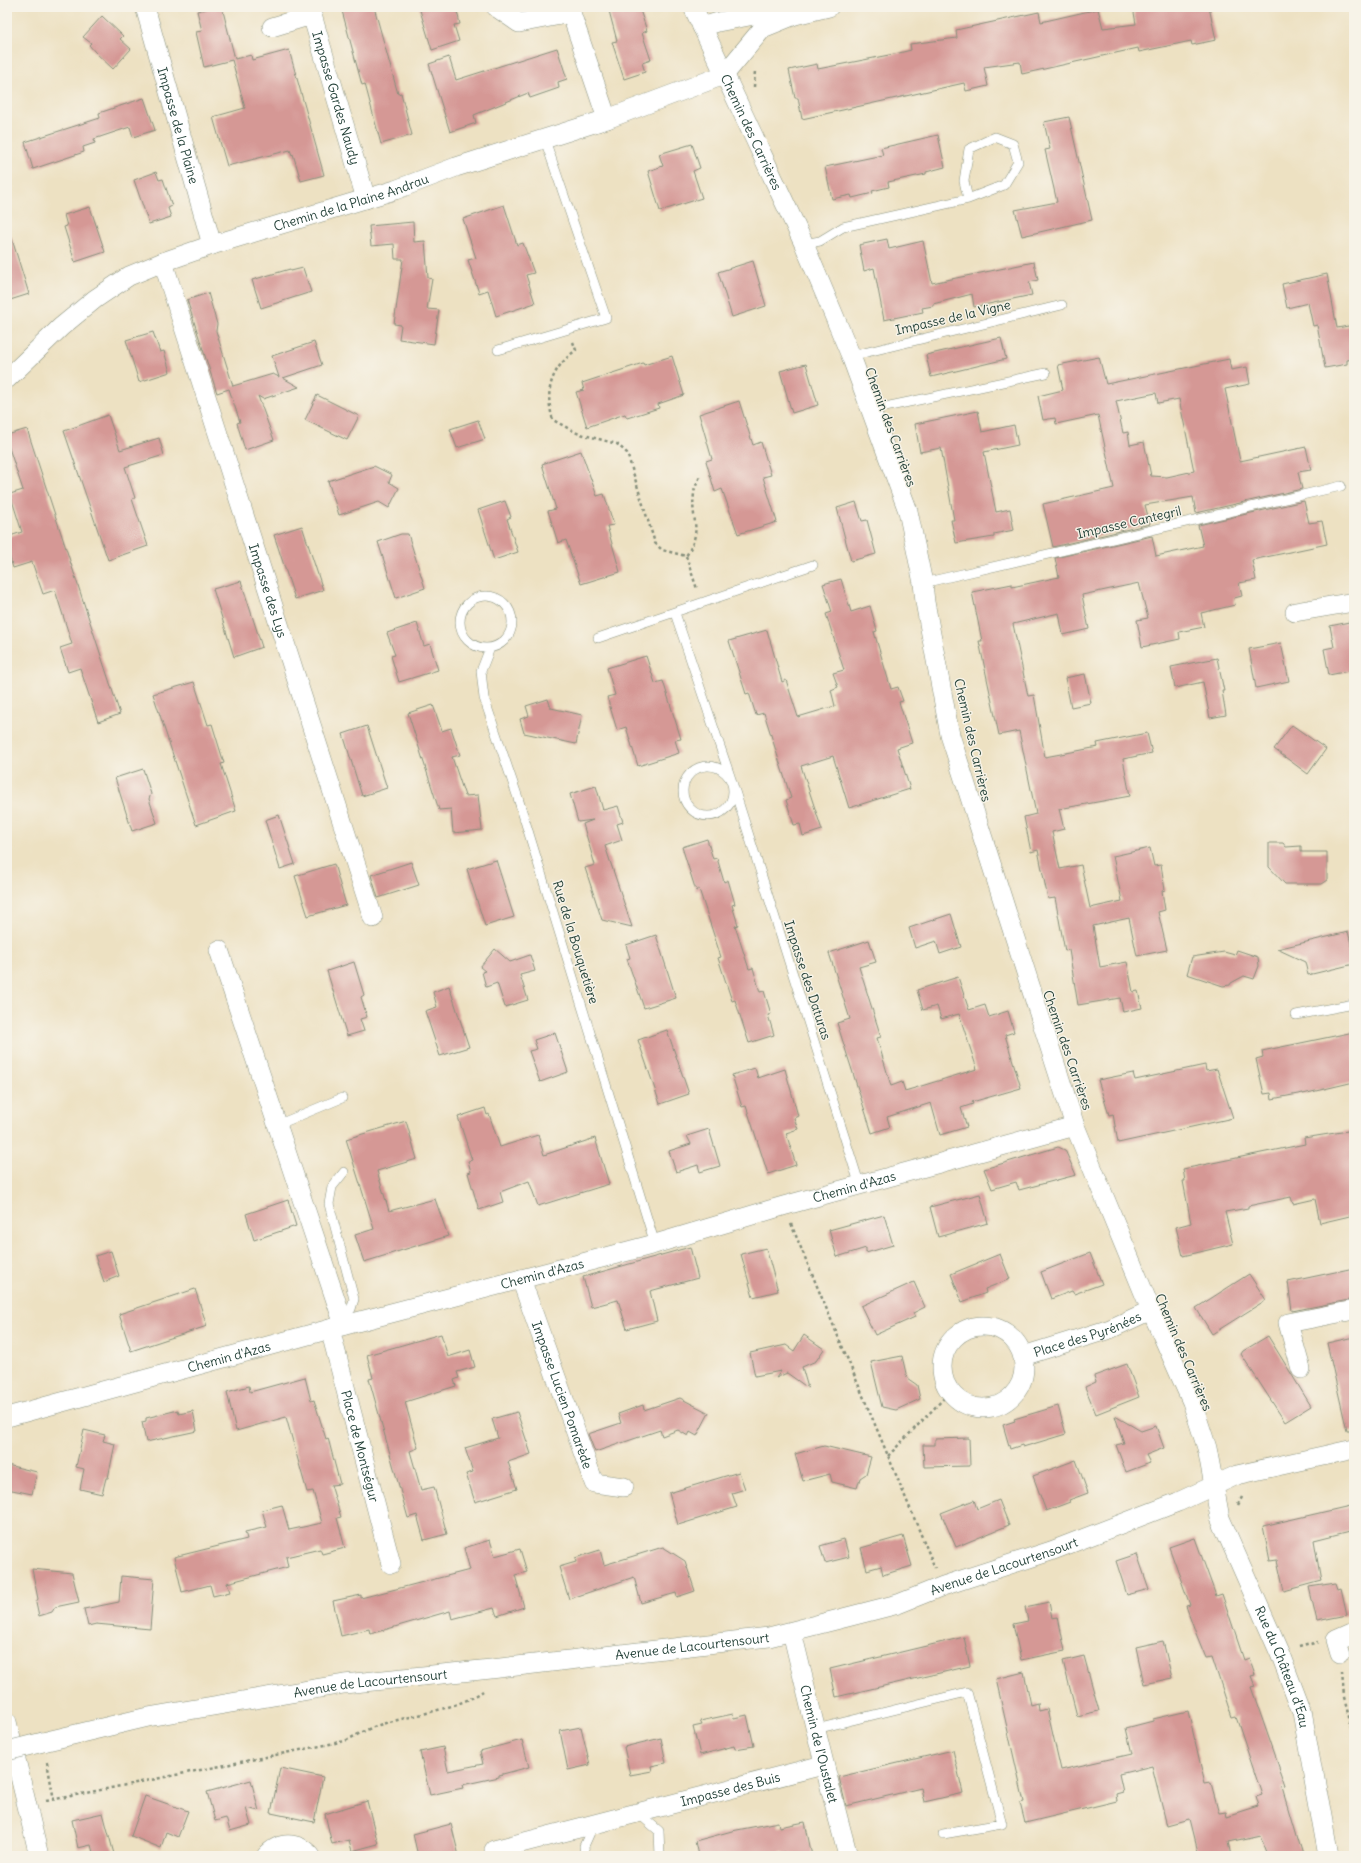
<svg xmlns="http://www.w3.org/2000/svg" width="1361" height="1863" font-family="Delius,sans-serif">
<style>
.building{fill:#d59895;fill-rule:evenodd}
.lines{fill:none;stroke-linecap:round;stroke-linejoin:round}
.lane-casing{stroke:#868f7b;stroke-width:10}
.street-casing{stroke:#868f7b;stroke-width:20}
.path{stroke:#868f7b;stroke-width:2.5;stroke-dasharray:3 3;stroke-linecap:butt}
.lane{stroke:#fff;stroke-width:9}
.street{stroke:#fff;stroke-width:19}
.street-bridge-casing{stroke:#868f7b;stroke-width:20;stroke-linecap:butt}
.street-bridge{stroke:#fff;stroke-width:19}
.labels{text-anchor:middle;stroke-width:3;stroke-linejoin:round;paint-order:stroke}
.street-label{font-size:13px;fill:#1f3d34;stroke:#f7f3e8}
</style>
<rect width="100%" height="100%" fill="#f7f3e8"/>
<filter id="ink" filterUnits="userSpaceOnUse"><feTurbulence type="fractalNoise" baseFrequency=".025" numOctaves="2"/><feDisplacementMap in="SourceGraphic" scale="8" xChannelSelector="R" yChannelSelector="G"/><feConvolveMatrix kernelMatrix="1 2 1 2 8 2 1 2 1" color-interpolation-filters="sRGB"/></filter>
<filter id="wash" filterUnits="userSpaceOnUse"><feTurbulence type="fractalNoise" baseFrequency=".012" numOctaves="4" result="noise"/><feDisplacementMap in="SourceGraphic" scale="16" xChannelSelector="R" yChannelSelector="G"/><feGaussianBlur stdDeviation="0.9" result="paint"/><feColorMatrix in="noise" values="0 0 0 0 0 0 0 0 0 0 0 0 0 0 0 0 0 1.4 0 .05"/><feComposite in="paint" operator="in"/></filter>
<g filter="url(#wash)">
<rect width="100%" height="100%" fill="#ede1c2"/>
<g id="blocks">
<path class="building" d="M214 7H222L235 59 251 55 252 60 289 50 324 175 301 181 293 154 292 155 290 150 227 166 213 117 245 108 232 60 204 67 196 32 202 31 197 11Z
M341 7H374L398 94 401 93 412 135 381 144 365 84 362 85Z
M419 7H456L460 24 454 25 459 41 432 50Z
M608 7H639L647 31 642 33 651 60 642 63 645 72 624 79 612 42 617 41Z
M1133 7H1209L1216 40 1192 45 1191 41 1139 52 1138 48 1022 74 1020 62 984 67 988 86 966 91 964 83 802 119 798 98H795L789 70 817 64 818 69 899 53 911 50 910 44 957 38 956 30 1039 12 1041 22 1098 9 1103 28 1136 24Z
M102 16 123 36 120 39 131 49 113 69 95 52 89 45 91 43 83 37Z
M557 48 567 79 558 82 559 88 530 98 528 93 474 115 476 123 450 132 429 64 449 57 456 80Z
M144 98 155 130 133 137 130 127 94 139 95 143 83 147 84 152 33 169 25 142 100 118 99 113Z
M1069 117 1092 220 1022 236 1015 210 1057 202 1045 150 1050 149 1044 122Z
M938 135 945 167 926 172V174L888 182 889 187 872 191 873 193 852 198 851 195 832 199 825 167 883 155 881 148Z
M692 144 700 168 693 171 702 198 660 211 648 171 663 166 659 154Z
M156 172 159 180 163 179 172 206 168 208 171 217 149 224 134 180Z
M504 205 517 245 523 243 534 273 526 275 535 303 496 316 488 290 479 293 468 260 476 258 463 219Z
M90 207 105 252 75 262 64 227 67 226 64 215Z
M413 222 414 242 425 241 428 278 432 279 427 309 439 310 434 344 399 339 401 325 394 324 403 259H395L394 244 371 246 369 226Z
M11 236 29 294 7 301V237Z
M887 239 889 249 923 241 932 283 1034 262 1038 280 1029 282 1032 295 974 307 972 294 933 304V306L922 308 923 312 884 320 874 268 864 271 859 245Z
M753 261 766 306 732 317 718 272Z
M303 268 311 292 261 308 252 280 290 269 291 271Z
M1327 274 1337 328 1354 325V359L1347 360V364L1325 368 1317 325 1313 326 1308 303 1287 308 1282 284Z
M208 293 217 324 216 331 233 386 273 374 279 377 272 356 314 342 322 365 283 378 299 387 263 399 258 396 274 440 245 450 237 423 240 422 229 389 217 393 187 300Z
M153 332 160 352 164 351 170 372 139 382 126 340Z
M1001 338 1006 359 931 377 926 355Z
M672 356 684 395 658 404 659 408 627 418 625 414 587 427 576 392 584 390 582 383 643 363 644 365Z
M1099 357 1106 384 1229 359 1231 370 1247 367 1250 384 1225 389 1240 461 1306 447 1311 470 1298 472 1302 489 1196 513 1193 497 1145 505 1150 524 1053 547 1043 504 1114 488 1098 415 1056 424 1055 418 1043 420 1038 396 1063 390 1058 365ZM1156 393 1158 403 1179 399 1194 471 1167 477 1151 476 1144 442 1130 445 1128 432 1123 433 1116 401Z
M806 364 818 405 792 413 780 371Z
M317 395 359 416 347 440 305 420Z
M739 401 753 445 761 442 771 475 763 477 777 522 738 534 722 489 715 492 706 461 712 459 699 414Z
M978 411 982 432 1014 425 1018 445 984 452 996 512 1010 509 1014 530 994 534V537L956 543 951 520H954L941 448 920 452 915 424Z
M108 415 120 450 159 438 164 455 125 467 135 498 132 499 148 546 108 560 64 431Z
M478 420 485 439 457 448 450 429Z
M27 429 120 714 98 722 80 668 68 672 60 648 72 644 55 590 43 594 32 562 13 568 7 548V537L22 532 10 494 23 490 7 442V435Z
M581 451 597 496 604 494 614 525 607 526 620 572 581 584 566 540 558 543 548 511 556 509 542 464Z
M374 466 392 475 389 482 399 488 389 508 379 502 339 515 328 481Z
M505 501 511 517 507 519 518 552 494 560 478 510Z
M1304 501 1309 523 1322 521 1327 544 1252 560 1256 580 1239 583 1242 596 1234 598 1235 605 1201 613 1204 627 1179 632 1180 639 1142 647 1137 620 1148 618 1139 583 1082 595 1089 629 1063 635 1059 613 1013 624 1028 696 1034 695 1045 757 1098 747 1097 743 1147 733 1152 753 1123 759 1130 796 1059 809 1064 829 1052 832 1060 869 1081 865 1090 908 1122 901 1113 856 1150 848 1154 866 1161 865 1165 890 1162 891 1165 910 1158 912 1167 950 1137 956 1129 918 1093 926 1100 967 1127 962 1133 992 1138 991 1142 1008 1123 1012 1120 998 1078 1005 1069 950 1065 951 1055 898 1048 899 1038 850 1031 852 1024 817 1036 814 1019 731 999 735 979 641H982L972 592 1012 584V587L1059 577 1055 558 1152 536 1156 556 1203 546 1198 525Z
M856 502 862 521 867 520 876 554 851 561 837 508Z
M302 526 323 590 295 599 274 535Z
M401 534H408L425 588 396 598 378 542Z
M841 579 851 612 870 606 877 631 874 632 891 689 898 687 903 701 899 702 912 743 897 748 910 789 849 808 833 756 801 766 822 830 803 836 800 824 794 825 786 800 791 798 764 713 756 715 749 693 746 694 729 641 767 630 782 682 786 680 798 717 835 706 831 690 838 687 833 673 844 670 826 614 832 612 823 584Z
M241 581 262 647 234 657 213 589Z
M1354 621V670L1329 675 1324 649 1334 647 1330 626Z
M417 623 424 646 430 644 438 670 399 682 391 656 395 655 387 633Z
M1281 643 1289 681 1256 688 1249 649Z
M646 656 655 683 663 681 681 739 675 740 679 753 638 766 626 727 617 730 607 697 615 695 607 668Z
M1217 658 1224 691H1222L1226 715 1210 718 1203 682 1175 688 1171 667Z
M1085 674 1091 703 1071 707 1065 678Z
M194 682 208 725 212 724 224 763 221 764 236 811 196 825 153 694Z
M548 699 551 708 582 715 576 744 524 733 520 719 529 716 526 706Z
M433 705 442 731 451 728 460 755 452 757 465 796 478 795 482 830 453 833 451 809 439 810 408 713Z
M1292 725 1326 749 1308 774 1274 749Z
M367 726 387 788 362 796 343 734Z
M143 769 151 794 149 799 157 823 132 831 115 778Z
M596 786 603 810 618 806 623 822 617 824 622 840 605 846 632 927 602 920 585 868 595 865 583 824 593 820 578 822 570 794Z
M279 815 295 864 280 869 265 820Z
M707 839 713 859 717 858 724 882 728 880 735 904 732 905 738 925 735 926 749 969 753 968 760 992 764 991 771 1014 768 1015 774 1035 749 1043 735 1000 732 1001 718 958 721 957 699 889 696 891 682 847Z
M1269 843H1283L1286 847 1301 846V852H1327V880L1321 884H1285L1269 867Z
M496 860 514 917 485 926 467 869Z
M411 862 419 885 378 898 371 875Z
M334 864 346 905 308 916 295 876Z
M951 914 961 947 940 954 936 941 915 948 909 928Z
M1348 932 1354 955V964L1308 975 1305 962 1277 949Z
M656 935 676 998 644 1008 627 959 630 958 626 945Z
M869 940 876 962 859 967 881 1037 877 1038 891 1086 902 1082 905 1091 977 1069 959 1014 941 1019 937 1006 923 1010 917 990 958 977 969 1010 985 1005 989 1017 1008 1011 1014 1032 1005 1035 1021 1088 972 1102 973 1104 961 1108 967 1127 940 1135 931 1103 887 1117 890 1127 872 1133 837 1023 850 1019 829 953Z
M495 949 510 962 530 955 535 971 520 975 528 1000 505 1007 497 983 486 987 482 972 485 971 480 967Z
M1237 950 1258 957 1259 966 1254 979 1244 976 1231 983 1230 985 1223 986 1187 974 1192 957 1224 952 1235 955Z
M354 962 364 995 361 997 367 1017 360 1019 364 1031 347 1036 327 971Z
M449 986 469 1047 440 1056 425 1011 437 1007 433 992Z
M667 1030 689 1094 660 1104 638 1040Z
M1354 1032V1082L1303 1094V1093L1272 1099 1271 1093 1264 1094 1256 1059 1263 1057 1262 1051Z
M555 1033 568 1072 540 1082 529 1051 537 1049 534 1040Z
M1205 1065 1206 1071 1217 1069 1233 1118 1118 1143 1113 1114 1109 1115 1098 1080 1133 1073 1135 1080Z
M755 1068 758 1078 785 1069 798 1116 794 1118 798 1129 786 1133 796 1165 768 1174 746 1106 742 1107 732 1075Z
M485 1108 487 1115 489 1114 500 1147 538 1135 544 1155 595 1138 609 1184 538 1206 529 1181 500 1192 503 1202 479 1210 468 1173 471 1172 468 1161 472 1160 458 1117Z
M406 1121 417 1159 377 1171 389 1211 435 1199 448 1236 364 1262 355 1235 374 1229 346 1139Z
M709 1129 720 1166 700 1172 698 1165 676 1172 669 1151 691 1144 687 1136Z
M1354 1130V1215L1320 1223 1315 1199 1293 1204 1291 1197 1248 1206V1208L1225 1212 1233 1244 1183 1256 1176 1227 1191 1223 1183 1181H1185L1183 1169 1305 1144 1304 1138Z
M1058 1147 1065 1150 1076 1175 1019 1190 1016 1182 992 1189 984 1169Z
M980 1194 988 1223 938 1237 930 1207Z
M288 1200 296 1226 254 1240 246 1214Z
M884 1215 893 1245 866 1253V1248L837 1257 829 1230Z
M690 1247 698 1278 650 1291 657 1321 627 1329 618 1300 591 1307 583 1277Z
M766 1248 778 1291 753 1297 741 1254Z
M111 1251 119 1276 104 1282 95 1256Z
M1090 1253 1102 1284 1074 1294 1072 1291 1051 1299 1041 1272Z
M1000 1254 1010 1279 985 1289 986 1293 962 1302 951 1274Z
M1354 1268V1299L1292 1311 1288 1282Z
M1249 1274 1266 1300 1212 1334 1196 1308Z
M914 1282 925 1307 913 1313 915 1317 875 1335 861 1306Z
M195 1289 207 1326 131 1351 119 1314Z
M441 1334 448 1357 470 1350 475 1367 457 1372 459 1378 454 1380 456 1386 405 1402 418 1448 410 1451 421 1490 434 1487 447 1534 424 1540 417 1515 408 1518 369 1379 373 1378 367 1355Z
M804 1335 824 1349 816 1361 802 1367 808 1388 787 1373 776 1378 781 1371 755 1376 750 1353 786 1345 794 1351Z
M1268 1336 1311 1406 1285 1422 1241 1354 1243 1351Z
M1354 1337V1431H1347L1327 1343Z
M902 1356 907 1378 917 1385 920 1399 896 1410 882 1407 871 1362Z
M1127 1364 1139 1397 1096 1414 1085 1387 1096 1382 1094 1376Z
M305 1377 311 1401 314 1400 326 1439 328 1438 340 1484 331 1485 341 1517 337 1518 345 1548 322 1554 320 1549 286 1557 288 1567 227 1583 230 1592 213 1596 210 1585 182 1592 174 1557 247 1539 245 1532 267 1527 262 1510 282 1505 289 1530 322 1523 313 1491 307 1492 286 1417 236 1431 227 1392 249 1386 250 1392Z
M680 1398 709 1413 697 1436 690 1432 688 1436 678 1430 662 1436 660 1430 595 1452 588 1434 621 1423 618 1414 643 1405 644 1410Z
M1058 1406 1066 1434 1023 1447 1022 1445 1010 1449 1003 1425 1015 1421 1014 1419Z
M178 1410 179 1414 193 1411 197 1431 146 1442 142 1422 146 1421V1418Z
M517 1412 531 1454 508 1462 517 1489 475 1502 466 1474 473 1472 465 1448 498 1438 492 1419Z
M1115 1416 1141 1431 1156 1426 1164 1448 1146 1455 1150 1463 1126 1472 1116 1445 1124 1443Z
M84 1430 105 1435 103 1441 115 1444 108 1478H106L102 1494 80 1489 84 1469 76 1467Z
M969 1438 970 1466 924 1467 923 1445H935V1439Z
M824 1446 871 1457 866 1474 860 1478 857 1488 832 1482 830 1474 803 1481 795 1454Z
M1076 1460 1088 1493 1069 1500 1070 1502 1046 1511 1033 1476Z
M7 1465 37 1472 32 1494 7 1489Z
M739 1472 745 1489 732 1493 737 1507 678 1525 669 1493Z
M974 1500 977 1509 999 1500 1009 1525 956 1547 941 1513Z
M1354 1505V1530L1314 1540 1321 1581 1284 1591 1277 1560 1270 1561 1263 1526Z
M903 1536 912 1566 883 1575 881 1566 867 1570 861 1548Z
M1195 1538 1216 1596 1222 1594 1244 1660 1249 1658 1255 1675 1251 1676 1255 1686 1251 1687 1286 1787 1282 1788 1302 1856H1268L1260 1835 1229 1842 1232 1856H1198L1189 1820 1167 1826 1152 1766 1119 1774 1123 1792 1116 1794 1117 1801 1025 1823 1020 1803 1024 1802 996 1679 1024 1672 1031 1705 1038 1703 1039 1711 1047 1709 1061 1770 1132 1754 1126 1728 1153 1721V1719L1188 1711 1205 1784 1211 1783 1219 1813 1226 1812 1227 1817 1259 1807 1256 1797 1262 1795 1236 1717 1232 1718 1212 1657 1206 1658 1197 1636 1186 1606 1190 1605 1169 1547Z
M844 1539 849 1557 825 1563 820 1546Z
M490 1540 495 1556 520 1549 527 1572 515 1575 524 1607 497 1616 494 1608 452 1619 450 1611 370 1634 369 1629 341 1636 333 1601 361 1595V1598L470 1570 464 1548Z
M663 1547 685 1561 695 1591 677 1597 676 1593 641 1603 634 1577 569 1599 559 1567 576 1562 575 1558 600 1550 604 1565Z
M1137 1554 1149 1589 1127 1595 1116 1561Z
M32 1569 72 1573 79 1602 55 1607 52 1612 39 1616 36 1602 38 1599Z
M121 1576 154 1579 150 1629 96 1624 88 1626 84 1609 119 1602Z
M1336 1583 1338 1589 1341 1588 1347 1615 1317 1621 1309 1587Z
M1049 1602 1052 1618 1058 1617 1065 1651 1021 1660 1013 1624 1028 1621 1025 1607Z
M964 1637 970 1666 836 1697 830 1669Z
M1163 1641 1172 1678 1144 1684 1136 1647Z
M1084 1656 1099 1711 1077 1716 1063 1661Z
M733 1714 734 1718 747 1715 754 1746 735 1749 734 1746 700 1755 693 1727 702 1725 700 1721Z
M581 1727 590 1765 568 1770 560 1731Z
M661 1738 666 1763 651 1766 652 1771 630 1775 624 1747Z
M522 1740 529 1767 499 1775V1777L462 1785 463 1788 430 1795 420 1752 443 1747 448 1771 483 1764 480 1751Z
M953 1750 963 1793 924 1802 921 1788 846 1806 839 1777Z
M280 1768 323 1777 314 1822 271 1813Z
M251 1780 259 1811 246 1808 251 1825 230 1831 226 1818 215 1821 207 1792Z
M145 1796 188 1811 178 1837 166 1832 161 1848 131 1836Z
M367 1801 378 1844 352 1851 349 1840 332 1844 325 1814Z
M103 1813 114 1854 94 1856 91 1845 78 1848 72 1820Z
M778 1822 779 1827 805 1822 812 1856H785L784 1852 766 1856H698L695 1841 732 1831Z
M451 1824 459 1856H418L413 1834Z"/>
</g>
</g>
<g filter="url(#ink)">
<use href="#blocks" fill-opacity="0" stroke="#868f7b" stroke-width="1"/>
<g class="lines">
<defs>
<path id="lane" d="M804 244 820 241 843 227 968 199 1004 185 1018 162 1013 144 995 137 969 149 964 181 968 199
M498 350 606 318 545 140
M851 356 1062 305
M871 410 1046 373
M923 583 1341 486
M460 622a26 26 0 1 1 52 0a26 26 0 1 1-52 0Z
M675 613 732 782 860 1186
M598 638 813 565
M490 648 481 671 484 698 518 798 655 1244
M683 791a25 25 0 1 1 50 0a25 25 0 1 1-50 0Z
M1296 1015 1354 1004
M277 1125 342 1098
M342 1319 351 1309 354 1299 329 1204 332 1187 344 1172
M816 1729 967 1692 1002 1824 943 1834
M638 1813 659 1831 660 1856
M585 1856 584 1846 594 1824"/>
<g id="street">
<path id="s1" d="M145 7 212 245"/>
<path d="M496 7 519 23 571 13"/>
<path d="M569 7 607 119"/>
<path id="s2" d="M693 7 804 244 851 356 908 511 923 583 925 602 950 735 1075 1126 1151 1310 1192 1402 1207 1448 1220 1518 1280 1654 1302 1712 1328 1856"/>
<path id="s3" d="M272 27 312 15 366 199"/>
<path d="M702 27 718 22 775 11 790 14"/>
<path id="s4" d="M163 262 373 918"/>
<path id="s5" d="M7 379 61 327 95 299 129 276 163 262 212 245 395 190 456 167 607 119 724 75 763 28 795 15 829 7"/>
<path d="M1295 612 1354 602"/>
<path d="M219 950 344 1325"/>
<path id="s6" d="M521 1279 594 1483 624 1487"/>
<circle cx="983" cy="1367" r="41"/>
<path id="s7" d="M330 1329 391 1564"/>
<path id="s8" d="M1023 1356 1110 1329 1151 1310"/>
<path d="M1301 1369 1288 1323 1354 1310"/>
<path id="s9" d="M7 1417 330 1329 655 1244 783 1206 1075 1126"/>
<path id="s10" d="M792 1632C810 1707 828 1782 848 1856"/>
<path d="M1340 1654 1336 1640 1354 1632"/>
<path d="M7 1722 39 1856"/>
<path id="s11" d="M43 1742 148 1717 344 1684 491 1669 769 1637 898 1604 943 1586 1051 1551 1178 1502 1237 1475 1354 1449"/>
<path id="s12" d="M494 1850 823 1765"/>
<path d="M266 1856C279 1841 297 1841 311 1856"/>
</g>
</defs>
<use href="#lane" class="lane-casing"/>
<use href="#street" class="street-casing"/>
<path class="path" d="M754 87 755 70
M573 342 576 350C551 369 544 390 553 420L577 433 617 444 627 453 655 543 662 550 686 556C704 528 690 521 694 494 694 488 698 482 700 476
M686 556 697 589
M791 1224 935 1568
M888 1456 950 1392
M1238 1505 1243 1495
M1299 1647 1318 1642
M1342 1673 1344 1697 1354 1735
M47 1762 54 1800
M46 1801 345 1741C357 1735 369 1728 382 1724 410 1716 461 1708 483 1691"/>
<use href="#lane" class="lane"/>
<use href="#street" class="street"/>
<defs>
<path id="street-bridge" d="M7 1751 43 1742"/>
</defs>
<use href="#street-bridge" class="street-bridge-casing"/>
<use href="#street-bridge" class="street-bridge"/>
</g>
</g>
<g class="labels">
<g class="street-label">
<text dy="5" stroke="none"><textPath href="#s3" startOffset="128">Impasse Gardes Naudy</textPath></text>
<text dy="5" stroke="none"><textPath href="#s1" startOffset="123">Impasse de la Plaine</textPath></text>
<text dy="5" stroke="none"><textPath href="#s2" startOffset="138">Chemin des Carrières</textPath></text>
<text dy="5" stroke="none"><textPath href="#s5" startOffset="394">Chemin de la Plaine Andrau</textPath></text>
<text transform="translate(953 317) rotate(-13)" y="5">Impasse de la Vigne</text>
<text transform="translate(891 427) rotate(70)" y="5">Chemin des Carrières</text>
<text transform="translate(1129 522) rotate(-13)" y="5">Impasse Cantegril</text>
<text dy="5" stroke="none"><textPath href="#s4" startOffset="345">Impasse des Lys</textPath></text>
<text transform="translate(973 740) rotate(77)" y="5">Chemin des Carrières</text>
<text transform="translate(576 942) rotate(73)" y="5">Rue de la Bouquetière</text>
<text transform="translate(808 980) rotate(72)" y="5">Impasse des Daturas</text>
<text transform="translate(1068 1050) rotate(71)" y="5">Chemin des Carrières</text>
<text dy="5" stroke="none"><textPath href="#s9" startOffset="878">Chemin d'Azas</textPath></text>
<text dy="5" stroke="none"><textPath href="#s9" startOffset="554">Chemin d'Azas</textPath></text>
<text dy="5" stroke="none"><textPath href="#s8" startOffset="68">Place des Pyrénées</textPath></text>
<text transform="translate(1184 1352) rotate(67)" y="5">Chemin des Carrières</text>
<text dy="5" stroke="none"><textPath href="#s9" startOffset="230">Chemin d'Azas</textPath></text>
<text dy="5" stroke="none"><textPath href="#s6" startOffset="123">Impasse Lucien Pomarède</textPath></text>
<text dy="5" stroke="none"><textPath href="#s7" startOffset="121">Place de Montségur</textPath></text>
<text dy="5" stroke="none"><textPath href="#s11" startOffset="980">Avenue de Lacourtensourt</textPath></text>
<text dy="5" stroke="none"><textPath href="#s11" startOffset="657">Avenue de Lacourtensourt</textPath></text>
<text dy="5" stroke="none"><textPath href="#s2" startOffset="1768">Rue du Château d'Eau</textPath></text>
<text dy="5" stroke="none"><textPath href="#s11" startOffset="333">Avenue de Lacourtensourt</textPath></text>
<text dy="5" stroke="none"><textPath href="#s10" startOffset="115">Chemin de l'Oustalet</textPath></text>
<text dy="5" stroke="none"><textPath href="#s12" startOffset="244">Impasse des Buis</textPath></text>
</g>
</g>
<rect width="1361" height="1863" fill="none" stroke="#f7f3e8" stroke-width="24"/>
</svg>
